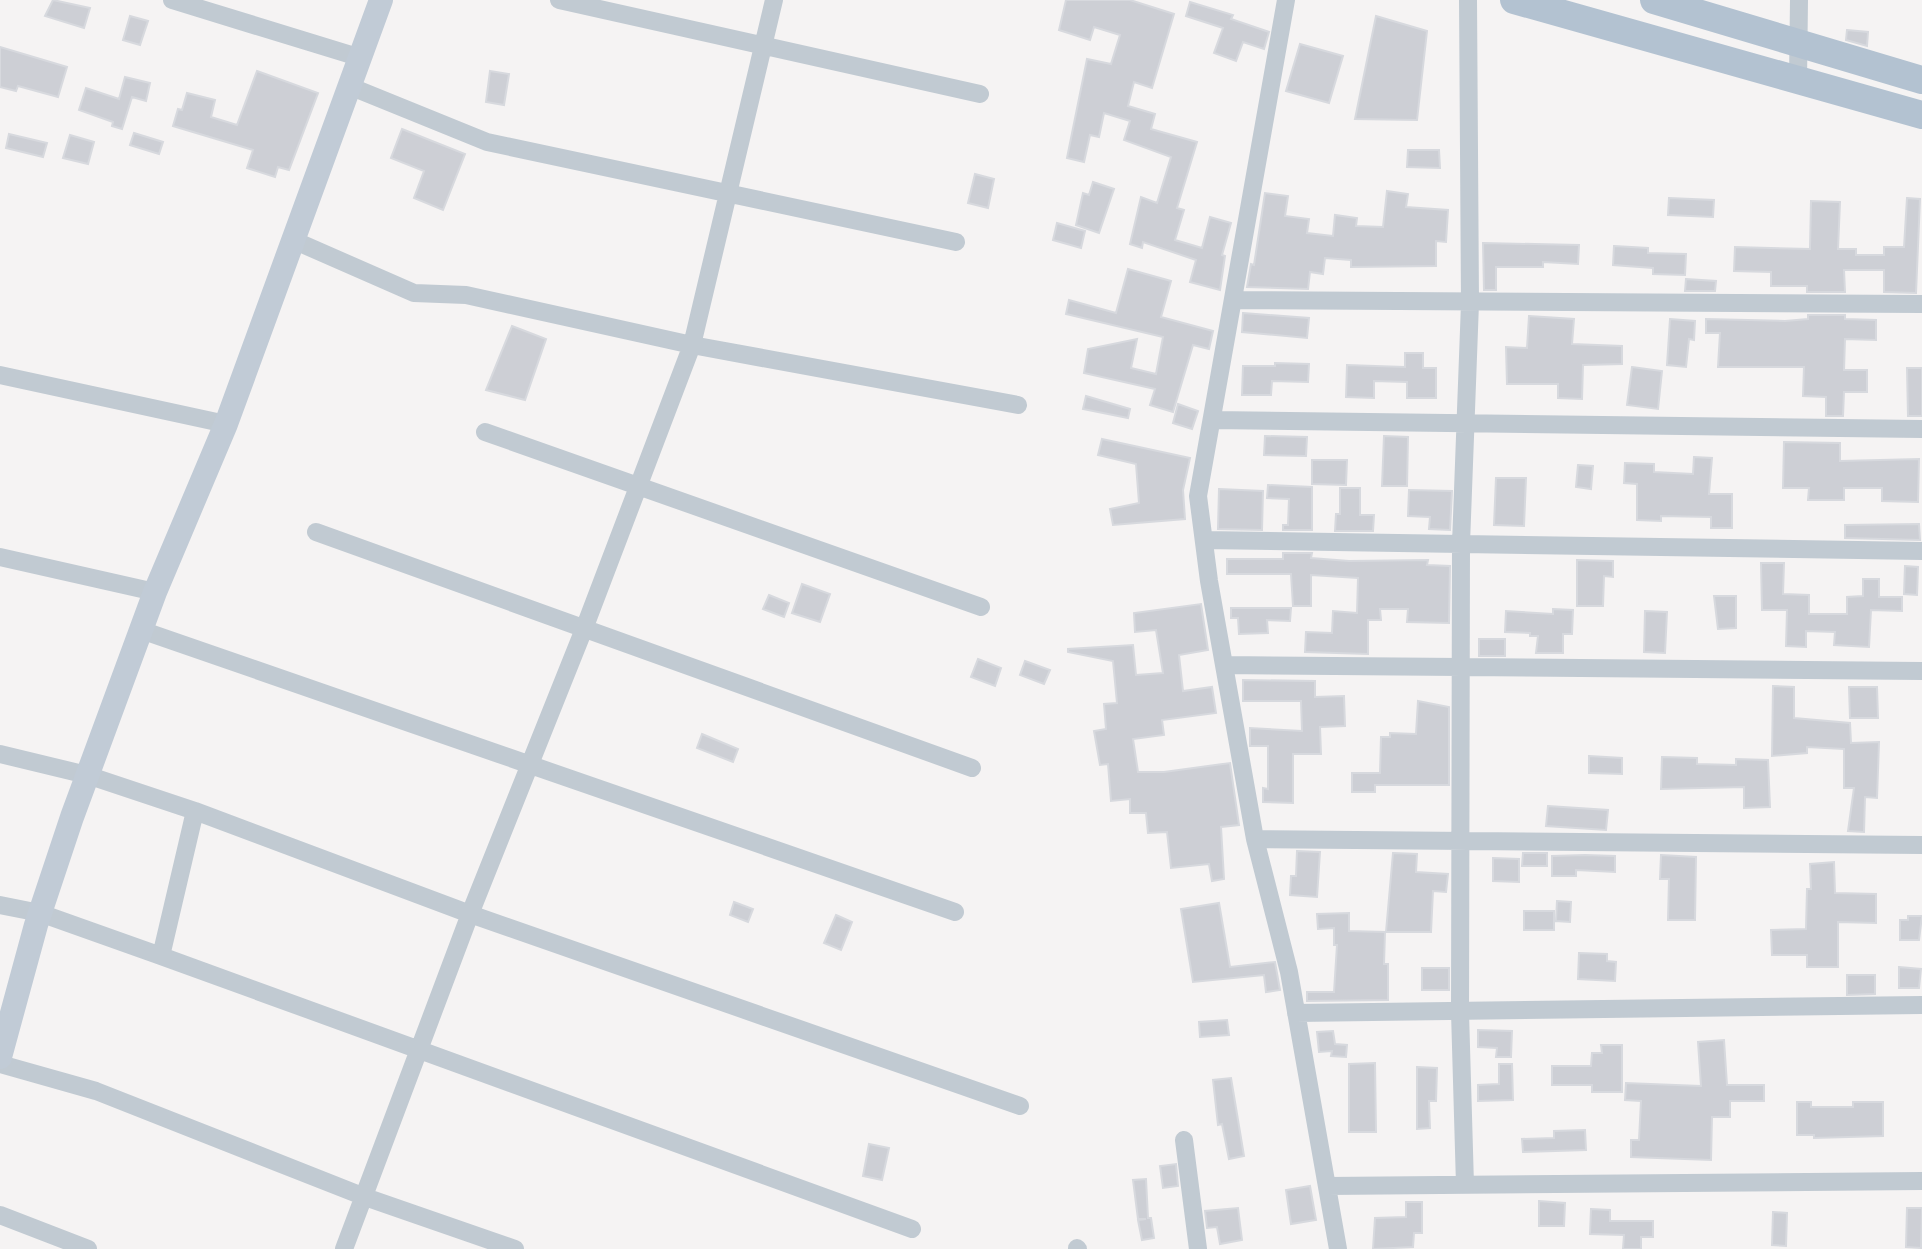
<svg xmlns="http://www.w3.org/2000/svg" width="1922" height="1249" font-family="Manrope,sans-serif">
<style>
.building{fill:#cdcfd5;stroke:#d7d9de;stroke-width:2}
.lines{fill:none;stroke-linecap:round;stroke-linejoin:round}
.minor{stroke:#c1cad2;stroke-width:18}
.secondary{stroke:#c1cbd6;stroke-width:24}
.primary{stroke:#b3c2d1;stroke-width:28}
</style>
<rect width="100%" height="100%" fill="#f5f3f3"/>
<path class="building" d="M53 0 90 8 84 28 45 16Z
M1066 0H1130L1174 14 1152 88 1134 82 1128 106 1155 114 1151 129 1197 142 1177 208 1184 210 1175 240 1202 248 1210 217 1231 223 1222 255 1225 256 1220 290 1190 282 1196 260 1143 242 1142 248 1130 244 1141 197 1157 203 1171 157 1124 140 1130 121 1104 113 1099 137 1090 135 1084 162 1067 158 1087 59 1111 64 1120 35 1094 27 1090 40 1059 30Z
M1190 2 1233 15 1231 19 1269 32 1264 49 1243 42 1236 61 1214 53 1223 28 1186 16Z
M130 16 148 21 140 45 123 40Z
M1376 16 1427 31 1417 120 1355 119Z
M1847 30 1868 32 1867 46 1846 40Z
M1300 44 1343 56 1329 103 1286 91Z
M0 47 67 67 58 97 18 86 16 91 0 87Z
M257 71 318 93 289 170 278 167 275 177 247 168 253 150 173 126 178 109 182 110 187 93 215 100 211 117 237 125Z
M490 71 509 74 504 105 486 102Z
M125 77 150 83 146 101 132 97 122 129 112 126 113 122 79 110 86 88 119 99Z
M402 129 465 154 443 210 414 198 424 171 391 158Z
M134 133 163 142 159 154 130 145Z
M9 134 47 143 43 157 6 148Z
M70 135 94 142 88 164 63 158Z
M1408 150H1439L1440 168 1407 167Z
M975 174 994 179 988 208 968 203Z
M1093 182 1114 189 1099 233 1076 225 1083 193 1089 195Z
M1387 191 1408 194 1406 207 1448 210 1446 242 1436 241V266L1351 267V260L1325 258 1323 274 1310 272 1308 289 1247 287 1251 264 1254 265 1265 193 1288 196 1285 216 1309 219 1307 233 1333 236 1335 215 1357 218 1356 226 1383 227Z
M1669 198 1714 200 1713 217 1668 215Z
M1907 198 1920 199 1916 293 1884 292V270H1844L1845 292H1807V286H1771V272L1734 271 1735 247 1810 249 1811 201 1840 202 1838 249H1856V255H1884V247H1904Z
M1057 223 1085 231 1081 248 1053 240Z
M1483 243 1579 245 1578 264 1543 262V267H1496V290H1484Z
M1614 246 1648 248V253L1686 254 1685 275 1653 274V268L1613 265Z
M1128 269 1171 281 1161 317 1213 331 1209 349 1193 345 1173 412 1150 405 1155 389 1084 373 1088 349 1137 339 1131 368 1156 374 1163 337 1066 314 1069 300 1116 313Z
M1686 279 1716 281 1715 291H1685Z
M1243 313 1309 318 1307 338 1242 332Z
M1808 315H1845V319L1876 320V340L1845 339 1844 370H1867V392H1844L1843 416H1826V397L1803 396 1804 367H1718L1720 333H1706V319L1785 321 1808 319Z
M1529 316 1574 319 1572 344 1622 346V364L1583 365 1582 399 1558 398V384H1507L1506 347 1527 348Z
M1670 319 1695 321 1694 340 1689 339 1686 367 1667 365Z
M512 326 546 339 525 400 486 390Z
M1405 353H1423V368H1436V398H1407V382L1374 381V398L1346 397 1347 365 1405 367Z
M1275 363 1309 364 1308 382 1272 381 1271 395H1242L1243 366H1275Z
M1632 367 1662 371 1658 409 1627 405Z
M1907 368H1922V416H1908Z
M1086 396 1130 409 1128 418 1083 409Z
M1178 404 1198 411 1192 429 1173 423Z
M1265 436 1307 437 1306 456 1264 455Z
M1384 436 1408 437 1407 486H1382Z
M1102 439 1190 458 1183 490 1185 519 1113 525 1110 509 1139 503 1136 464 1098 455Z
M1784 442 1840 443V461L1919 459 1918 502 1882 501V488H1844V500H1808L1809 488H1783Z
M1694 457 1712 458 1709 494H1732V528H1711V517L1661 516V521L1637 520V484L1624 483 1625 463 1654 464V472L1693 474Z
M1312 460H1347L1346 485 1312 484Z
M1578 465 1593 466 1591 489 1576 487Z
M1496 478H1526L1524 526 1494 525Z
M1268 485 1312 487V530H1283V525H1288L1289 499 1267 498Z
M1340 488H1360V515H1374L1373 531H1335L1336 514H1340Z
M1219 489 1263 491 1262 530 1218 529Z
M1409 490 1452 491 1450 530 1429 529 1430 517 1408 516Z
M1919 524 1920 540 1845 538V525Z
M1283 553H1312L1311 558 1349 561 1428 560 1427 565 1450 566 1449 623 1407 622 1408 609H1380L1381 620H1368V654L1305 652 1306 632 1332 633 1333 611 1357 613 1358 578 1311 575V606H1293L1291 574H1227V559H1283Z
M1577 560 1613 561V577L1604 576 1603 606H1577Z
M1761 563H1784L1783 594 1809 595V614H1847V597L1863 596V579H1879V597H1902V611L1871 610 1869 647 1834 645 1835 632 1806 631V647L1786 646 1787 610H1762Z
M1905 566 1918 567 1917 595 1904 594Z
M802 584 830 594 820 622 792 613Z
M769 595 789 603 784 617 763 609Z
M1714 596H1736V628L1718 629Z
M1201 604 1208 650 1179 655 1183 691 1212 687 1216 713 1162 720 1164 735 1133 739 1138 772H1164L1230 763 1239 825 1221 827 1224 879 1212 881 1209 864 1171 868 1167 832 1148 833 1146 813H1130V799L1111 801 1108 764 1100 765 1094 731 1106 729 1104 704 1117 703 1113 661 1068 652V649L1133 645 1136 675 1163 673 1156 630 1135 632 1134 613Z
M1231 608H1291L1290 621 1267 620 1268 633 1239 634 1238 618H1231Z
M1553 609 1573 610 1572 634H1563V653H1536L1538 636H1530V633L1505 632 1506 611 1553 614Z
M1645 611 1667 612 1665 653 1644 652Z
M1479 639H1505V656H1479Z
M978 659 1001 668 995 686 971 677Z
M1025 661 1050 670 1044 684 1020 675Z
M1243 680 1315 681V697L1344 696 1345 726 1320 727 1321 754H1293V803L1263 802V788L1268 789V746H1250V728L1302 731 1301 701H1243Z
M1773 686 1794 687V718L1850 723 1851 743 1879 742 1877 798 1865 797 1864 832 1848 831 1854 788H1844V749L1807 747V753L1772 756Z
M1849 687H1877L1878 718H1850Z
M1418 701 1449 707V785H1375V792H1352V773H1380L1381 737H1390V733L1416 734Z
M702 734 738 749 733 762 697 748Z
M1589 756 1622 758V774L1589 773Z
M1662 757 1697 758V764L1736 765V759L1768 760 1770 807 1744 808V787L1661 789Z
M1548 806 1608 810 1606 830 1546 826Z
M1297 851 1320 852 1317 897 1290 895 1291 876H1296Z
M1393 853 1417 854 1416 872 1448 874 1446 892 1433 891 1431 932H1386Z
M1523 853H1547V866H1522Z
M1585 855 1615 856V872L1576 870V876H1552V856Z
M1661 855 1696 857 1695 920H1668L1669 879H1660Z
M1493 858 1519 859V882L1493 881Z
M1834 862 1835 893 1876 894V923L1838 922V967H1807V955H1772L1771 930 1806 929 1807 889H1811L1810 864Z
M1557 901 1571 902 1570 922 1556 921Z
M734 902 753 909 748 922 730 915Z
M1219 903 1230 967 1275 962 1280 990 1266 992 1264 975 1193 982 1181 909Z
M1524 911H1554V930H1524Z
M1349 913V931L1385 932 1384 964H1388V1000L1307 1001V992H1334L1337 945H1334V928L1318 929 1317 914Z
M836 915 852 922 841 950 824 943Z
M1908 916H1922L1919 940H1900V920H1908Z
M1579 953 1607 954V961L1616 962 1615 981 1578 979Z
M1899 967 1921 969 1919 988H1899Z
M1422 968H1449V990H1422Z
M1847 975H1875V994L1847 995Z
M1227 1020 1229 1035 1200 1037 1199 1022Z
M1478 1030 1512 1031 1511 1057H1496L1497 1048 1478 1047Z
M1333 1031 1335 1044 1347 1045 1346 1057 1331 1056 1332 1051 1319 1052 1317 1032Z
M1724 1040 1727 1085H1764V1101H1730V1117H1712L1711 1160 1631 1157V1140H1639L1641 1101 1625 1100 1626 1083 1701 1086 1698 1042Z
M1601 1045H1622V1092H1592V1085H1552V1066H1591L1592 1053H1602Z
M1375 1063 1376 1132H1349V1064Z
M1499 1064H1512L1513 1100 1478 1101V1085L1499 1084Z
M1417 1067 1437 1068 1436 1101H1429L1430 1128 1417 1129Z
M1231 1078 1244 1156 1229 1159 1222 1124 1218 1125 1213 1080Z
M1797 1102H1811V1107H1853V1102H1883V1136L1814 1138V1135H1797Z
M1585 1130 1586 1150 1523 1152 1522 1139 1554 1138V1131Z
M869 1144 889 1148 882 1180 863 1176Z
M1176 1164 1178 1186 1163 1188 1160 1166Z
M1146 1179 1148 1218H1151L1154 1238 1142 1240 1138 1220 1146 1219H1138L1133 1180Z
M1310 1186 1316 1220 1291 1224 1286 1190Z
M1539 1201 1565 1203 1564 1226H1539Z
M1406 1202H1422V1233H1414L1413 1247 1373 1249 1375 1218 1406 1217Z
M1238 1208 1242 1240 1220 1244 1217 1227 1207 1228 1205 1211Z
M1907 1208H1922L1921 1248 1906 1247Z
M1591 1209 1610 1210V1221H1653V1237H1641V1249H1623L1624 1235 1590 1234Z
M1773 1212 1787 1213 1786 1246 1772 1245Z"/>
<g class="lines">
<path class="minor" d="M172 0 358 57
M559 0 980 94
M1286 0 1198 496 1209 581 1255 839 1289 972 1338 1249
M1798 81 1799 0
M349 86 487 142 956 242
M293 240 414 293 466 295 692 345 1018 405
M1234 300 1922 304
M0 375 226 424
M1212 420 1922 429
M485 432 981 607
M316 532 972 768
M1204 540 1922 551
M0 557 155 592
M141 630 955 912
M1224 665 1922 671
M0 754 87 775 195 811 161 956 40 913 0 905
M195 811 470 914 1020 1106
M1255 839 1922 845
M161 956 912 1229
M1296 1013 1922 1005
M0 1064 96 1091 365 1197 515 1249
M1184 1140 1198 1249
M1465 1185 1460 1012 1461 544 1470 303 1468 0
M1327 1186 1922 1181
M0 1215 88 1249
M1077 1248 1078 1249
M344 1249 470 914 584 629 692 345 774 0"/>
<path class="secondary" d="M0 1057 36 925 72 817 155 592 226 424 381 0"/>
<path class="primary" d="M1514 0 1922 115
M1654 0 1922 80"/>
</g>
</svg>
